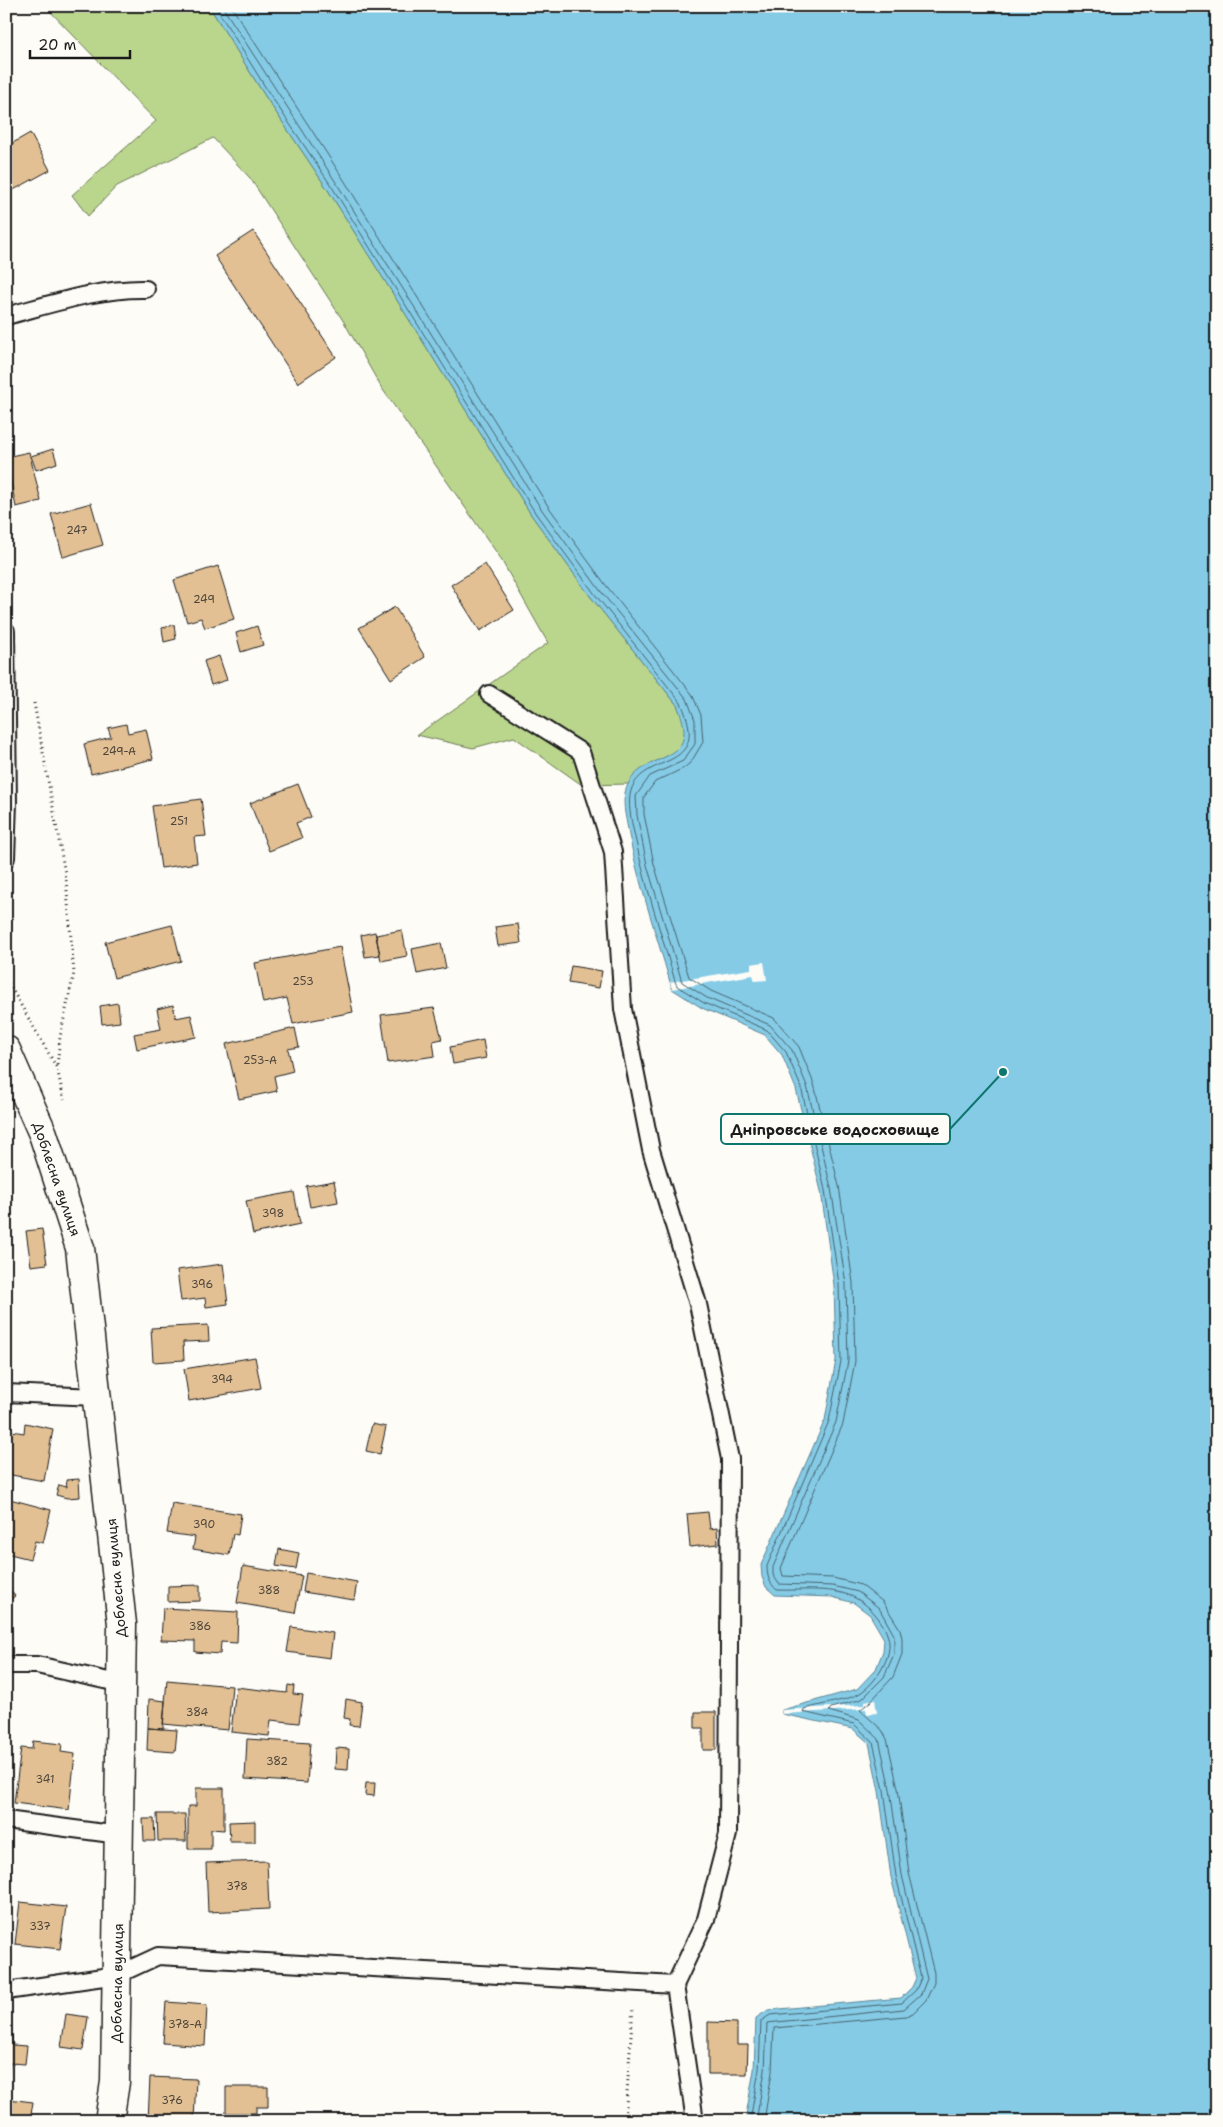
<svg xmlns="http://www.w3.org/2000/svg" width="1223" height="2127" font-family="'Shantell Sans',sans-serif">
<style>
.green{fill:#bad68d;stroke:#6b7954}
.water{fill:#85cbe6;stroke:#5b8595}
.pier{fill:#fdfcf7}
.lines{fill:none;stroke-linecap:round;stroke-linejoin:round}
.shore{stroke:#46626d;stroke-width:1}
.building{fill:#e2c094;stroke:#1c1c1c}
.service-casing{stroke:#1c1c1c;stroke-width:20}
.tertiary-casing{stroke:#1c1c1c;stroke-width:31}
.path{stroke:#1c1c1c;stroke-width:3;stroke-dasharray:1 4;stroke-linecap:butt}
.service{stroke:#fdfcf7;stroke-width:16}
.tertiary{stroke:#fdfcf7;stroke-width:28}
.labels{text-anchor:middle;stroke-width:5;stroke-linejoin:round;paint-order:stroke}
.number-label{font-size:11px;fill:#4e453a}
.street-label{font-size:14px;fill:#1c1c1c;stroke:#fdfcf7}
.leader{fill:none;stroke:#0f766e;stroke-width:2}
.callout-dot{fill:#0f766e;stroke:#fdfcf7;stroke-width:2}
.callout{fill:#fdfcf7;stroke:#0f766e;stroke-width:2}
.callout-label{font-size:15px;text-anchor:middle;font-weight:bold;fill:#1c1c1c}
</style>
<rect width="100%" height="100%" fill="#fdfcf7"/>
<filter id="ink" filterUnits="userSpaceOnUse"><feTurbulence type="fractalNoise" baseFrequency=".02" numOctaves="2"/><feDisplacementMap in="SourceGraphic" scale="10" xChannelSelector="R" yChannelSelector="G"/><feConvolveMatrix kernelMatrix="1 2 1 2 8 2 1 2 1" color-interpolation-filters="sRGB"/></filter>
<g filter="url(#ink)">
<path class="green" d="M45 6H209L265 96 328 190 532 516 590 596 677 705 684 721 685 738 676 752 644 767 629 784 582 785 514 737 473 748 417 735 548 643 499 556 381 387 344 322 250 178 213 138 117 186 88 216 72 195 156 121Z"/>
<path class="water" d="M209 6H1217V2121H745L754 2070 756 2018 768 2010 901 1998 912 1987 916 1978 891 1877 879 1791 869 1743 853 1729 782 1714V1710L857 1689 876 1669 883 1651 884 1639 870 1615 854 1603 832 1597 775 1595 766 1587 762 1577 761 1565 825 1420 836 1360 834 1285 821 1191 796 1089 782 1055 765 1035 702 1008 672 989 670 982C656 933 639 885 629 835 627 822 622 806 625 793 636 746 706 772 677 705L590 596 532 516 328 190 265 96Z"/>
<path class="pier" d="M764 962 767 980 755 981 753 975 672 989 670 982 751 969V964Z
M875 1699 877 1713 867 1714 866 1709 782 1714V1710L865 1705V1701Z"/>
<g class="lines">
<path class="shore" d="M215 6 269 93 332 187 536 514 594 593 681 703C714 776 638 750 630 795 628 808 632 824 635 837 645 885 661 933 675 981L677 986 704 1003 767 1030 786 1052 801 1087 825 1190 839 1284 841 1361 829 1421 767 1566C767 1576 769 1583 777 1590 801 1591 835 1586 857 1599 870 1606 884 1622 888 1637 894 1656 875 1684 860 1693 850 1700 818 1705 804 1709L803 1712 854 1724 873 1742 884 1790 896 1876 921 1978 916 1990 902 2003 770 2015 761 2021 759 2070 750 2121
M222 6 337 184 542 510 599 589 687 699 695 720V744L683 761 650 776 636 796 637 815 647 865 682 982 707 998 770 1025 792 1050 807 1086 831 1188 846 1284 848 1361 836 1422 773 1567V1575L779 1584 833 1586 858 1592 879 1608 894 1635V1654L884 1677 862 1699 831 1708 829 1711 859 1720 879 1739 890 1789 902 1875 927 1979 921 1994 904 2009 767 2023 765 2071 756 2121
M231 6 344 180 548 506 605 584 692 694 701 715 703 742 691 762 684 768 655 782 644 797V814L654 864 689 977 711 991 774 1018 799 1047 814 1084 839 1186 853 1283 855 1361 843 1424 781 1568 783 1576 833 1578 861 1585 883 1602 900 1629 902 1638V1654L893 1677 870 1702 860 1710 882 1730 887 1739 898 1788 909 1873 934 1973V1983L926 2000 913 2013 906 2016 774 2028 772 2072 764 2121"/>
</g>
<path class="building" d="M30 133 50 170 8 193 6 147Z
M253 231 336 357 298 383 215 256Z
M53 449 57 463 36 470 31 456Z
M29 452 41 501 16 507 6 457Z
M91 503 103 545 63 557 51 514Z
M485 564 514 610 480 631 451 585Z
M218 566 234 619 205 628 201 618 187 622 174 580Z
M395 607 425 657 391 679 359 628Z
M174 625 176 639 164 642 162 628Z
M257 626 263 645 241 652 236 633Z
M219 656 227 680 211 685 204 661Z
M126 724 128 733 146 729 153 759 91 774 84 744 111 737 108 728Z
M298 784 311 817 296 823 302 838 269 851 250 803Z
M201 799 206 836 194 837 197 863 161 868 152 806Z
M518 924 521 943 498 946 495 927Z
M172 925 181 961 114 978 105 942Z
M402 930 407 956 381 961 376 935Z
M375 932 380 955 365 957 361 935Z
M441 943 446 968 417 974 412 949Z
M340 947 353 1012 293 1024 287 998 263 1003 255 963Z
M571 966 602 971 599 988 568 983Z
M118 1003 120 1022 102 1024 100 1006Z
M173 1005 176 1018 191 1015 196 1037 137 1049 134 1034 161 1029 157 1009Z
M434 1008 442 1039 433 1041 435 1056 388 1063 381 1015Z
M295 1028 299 1047 288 1049 293 1071 274 1076 277 1091 239 1099 226 1044Z
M483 1040 486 1058 453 1064 450 1047Z
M334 1181 338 1202 310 1207 306 1186Z
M294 1192 300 1224 253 1234 246 1201Z
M42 1229 47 1264 31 1266 26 1231Z
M223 1264 228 1304 206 1307 205 1298 181 1301 177 1270Z
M208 1325 209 1341 183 1342 184 1360 153 1362 151 1328Z
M255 1357 261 1388 189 1401 184 1369Z
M25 1423 53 1429 44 1481 6 1474V1430L24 1433Z
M372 1424 386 1427 380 1454 366 1451Z
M79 1479 80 1497 67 1498 56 1495 59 1485 67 1487 66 1480Z
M6 1498 51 1510 43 1543 35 1541 30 1559 6 1553Z
M172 1503 241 1514 238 1535 233 1534 229 1555 193 1549 195 1537 167 1533Z
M708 1512 710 1529 717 1528 718 1544 690 1547 687 1514Z
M279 1549 299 1553 296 1569 276 1566Z
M243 1566 302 1576 295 1613 237 1603Z
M306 1573 357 1582 354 1600 303 1592Z
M6 1585 15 1596 6 1603Z
M200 1585V1601L168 1602V1586Z
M163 1608 238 1612 237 1643 221 1642 220 1654 195 1652V1641L161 1640Z
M291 1627 333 1633 330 1658 287 1652Z
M167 1680 232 1686 228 1730 163 1724Z
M288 1685 294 1686 293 1694 303 1695 299 1723 271 1720 269 1736 231 1732 236 1687 287 1693Z
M149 1699 165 1701 163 1729 148 1728Z
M346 1699 362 1702 359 1726 349 1725 350 1719 344 1718Z
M695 1712H716V1750H703V1728H695Z
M148 1728 177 1730 175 1752 147 1750Z
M247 1739 310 1743 307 1783 245 1779Z
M33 1741 62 1744 61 1752 75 1754 69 1810 14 1803 21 1748 32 1749Z
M336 1748 349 1749 348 1770 335 1769Z
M366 1783H375L374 1796 365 1795Z
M196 1788H224V1830L211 1829V1849H188V1806H196Z
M157 1814H185L186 1841H158Z
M143 1819H154L155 1841H144Z
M255 1821V1842H230L229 1822Z
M267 1861 269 1909 208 1912 206 1863Z
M20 1902 66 1907 60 1949 15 1944Z
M166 2002 207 2005 205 2046 163 2043Z
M66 2014 88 2017 83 2050 61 2047Z
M708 2022 737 2023V2045H748L747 2074H708Z
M6 2035H12V2045L27 2046 25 2064 10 2063 8 2088H6Z
M150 2077 196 2079 194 2121H148Z
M226 2087H268V2107H256V2113H226Z
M8 2099 33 2102 30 2121H6Z
M645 2115 680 2117V2121H644Z"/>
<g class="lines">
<defs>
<path id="service" d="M6 316C52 304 98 288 146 289
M6 631 8 803 6 858
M489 694 581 752 613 852 623 1009 651 1150 698 1304 730 1459 728 1834 706 1919 675 1985 695 2121
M6 1393 96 1397
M9 1665H37L122 1684
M6 1820 119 1835
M6 1991 117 1975 158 1956 675 1985"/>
<path id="tertiary" d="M6 1050 43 1134 80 1248 122 1624 115 2082 109 2121"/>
</defs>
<use href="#service" class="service-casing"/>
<use href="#tertiary" class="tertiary-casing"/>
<path class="path" d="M34 703 66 879 74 973 60 1037 57 1067
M6 979 57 1068 64 1100
M625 2121 633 2007"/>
<use href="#service" class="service"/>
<use href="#tertiary" class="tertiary"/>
</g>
</g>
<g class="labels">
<g class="number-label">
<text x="77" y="534">247</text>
<text x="204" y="603">249</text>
<text x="119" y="755">249-А</text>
<text x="179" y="825">251</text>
<text x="303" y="985">253</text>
<text x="260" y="1064">253-А</text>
<text x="273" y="1217">398</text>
<text x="202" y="1288">396</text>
<text x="222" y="1383">394</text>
<text x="204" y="1528">390</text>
<text x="269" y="1594">388</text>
<text x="200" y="1630">386</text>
<text x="197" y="1716">384</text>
<text x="277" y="1765">382</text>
<text x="45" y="1783">341</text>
<text x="237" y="1890">378</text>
<text x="40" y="1930">337</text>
<text x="185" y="2028">378-А</text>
<text x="172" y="2104">376</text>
</g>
<g class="street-label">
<text transform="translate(57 1179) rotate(71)" y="5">Доблесна вулиця</text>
<text transform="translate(116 1578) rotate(-95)" y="5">Доблесна вулиця</text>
<text transform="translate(117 1983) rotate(-89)" y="5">Доблесна вулиця</text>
</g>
</g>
<path class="leader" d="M1003 1072L950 1129"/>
<circle class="callout-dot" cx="1003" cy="1072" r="5"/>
<rect class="callout" x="721" y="1114" width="229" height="30" rx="5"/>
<g class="callout-label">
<text x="835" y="1135">Дніпровське водосховище</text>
</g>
<rect width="1223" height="2127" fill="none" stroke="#fdfcf7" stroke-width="25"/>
<rect x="12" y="12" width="1198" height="2102" fill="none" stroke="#1c1c1c" stroke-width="2" filter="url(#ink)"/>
<path d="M30 50v8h100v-8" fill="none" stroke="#1c1c1c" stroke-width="2.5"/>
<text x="38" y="50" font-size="15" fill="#1c1c1c" stroke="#fdfcf7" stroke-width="4" paint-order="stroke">20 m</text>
</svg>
